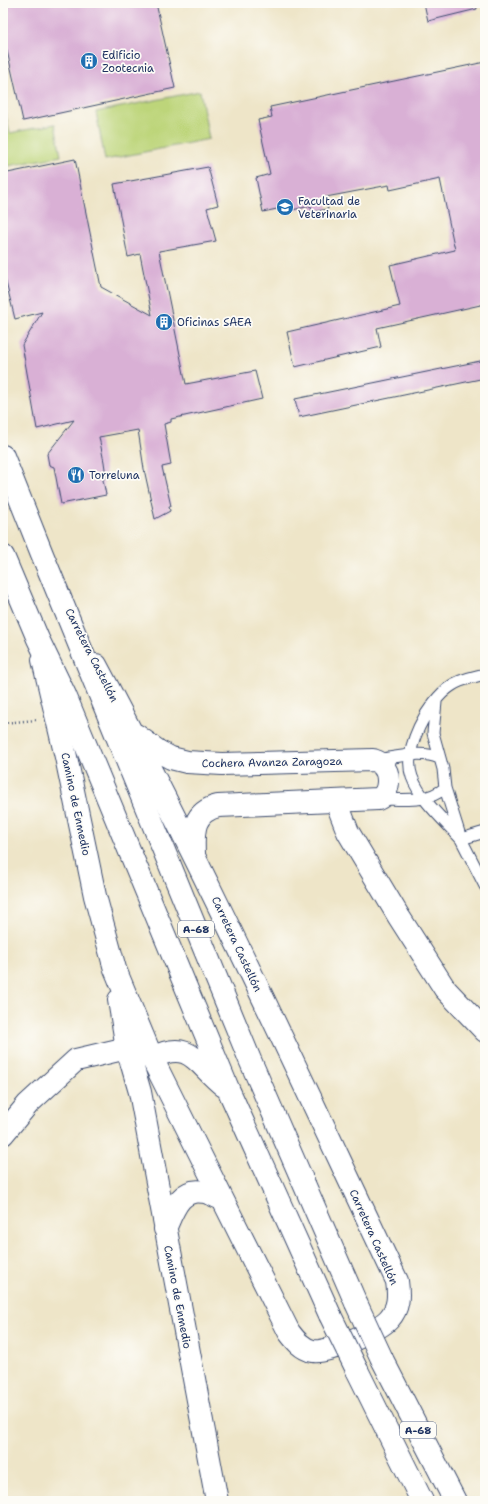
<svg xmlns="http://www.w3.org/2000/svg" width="488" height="1504" font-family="'Shantell Sans',sans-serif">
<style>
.green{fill:#bdd57a;stroke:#6c826c}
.building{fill:#d9b0d5}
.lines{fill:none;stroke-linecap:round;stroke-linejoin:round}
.lane-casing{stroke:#3b4a6e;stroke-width:13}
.street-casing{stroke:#3b4a6e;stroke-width:24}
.highway-casing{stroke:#3b4a6e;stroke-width:24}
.path{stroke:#3b4a6e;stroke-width:2.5;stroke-dasharray:1 3;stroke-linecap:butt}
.lane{stroke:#fff;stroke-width:11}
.street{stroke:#fff;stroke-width:22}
.highway{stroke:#fff;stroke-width:22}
.highway-bridge-casing{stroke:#3b4a6e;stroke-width:24;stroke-linecap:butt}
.highway-bridge{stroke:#fff;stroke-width:22}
.labels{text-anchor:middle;stroke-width:3.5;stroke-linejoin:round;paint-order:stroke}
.shield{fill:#fdfcf7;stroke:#5f6c8c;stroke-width:1}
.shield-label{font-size:10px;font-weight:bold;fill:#1b2f5e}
.poi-label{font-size:11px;fill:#1b2f5e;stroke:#fdfcf7;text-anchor:start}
.street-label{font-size:11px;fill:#1b2f5e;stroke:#fdfcf7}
</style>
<rect width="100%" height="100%" fill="#fdfcf7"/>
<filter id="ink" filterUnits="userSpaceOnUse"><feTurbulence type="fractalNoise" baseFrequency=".025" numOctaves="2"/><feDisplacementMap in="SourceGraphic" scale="8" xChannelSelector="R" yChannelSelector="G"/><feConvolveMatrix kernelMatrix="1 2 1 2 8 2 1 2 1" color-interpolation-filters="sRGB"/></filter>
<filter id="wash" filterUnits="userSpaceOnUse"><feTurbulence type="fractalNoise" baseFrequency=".012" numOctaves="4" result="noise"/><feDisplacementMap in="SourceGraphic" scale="16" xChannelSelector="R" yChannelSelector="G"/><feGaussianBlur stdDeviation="0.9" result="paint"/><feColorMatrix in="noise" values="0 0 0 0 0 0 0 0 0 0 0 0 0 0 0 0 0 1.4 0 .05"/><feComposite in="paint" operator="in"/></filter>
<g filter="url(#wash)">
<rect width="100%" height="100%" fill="#eee5c8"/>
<path class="green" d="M200 91 209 139 105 160 96 112Z
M3 103 10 133 55 124 61 156 3 167Z"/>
<g id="blocks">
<path class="building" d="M3 3H156L175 88 23 121 3 33Z
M424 3H476L477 9 428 21Z
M485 62V304L377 328 381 347 295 367 287 332 400 306 390 265 455 250 440 179 390 190 389 185 326 197 328 209 312 212 311 206 287 211 286 207 263 212 256 178 270 174 258 120 272 117 270 107Z
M75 159 101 287 152 315 140 254 128 257 114 184 208 167 218 205 207 208 216 241 159 251 186 384 255 371 262 399 171 419V422L164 424 171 465 162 467 171 506H169L170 511 155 519 144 469 138 430 99 437 104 462 106 476 103 480 106 495 61 504 54 467 49 465 47 454 74 420 37 429 22 345 42 312 15 319 3 270V174Z
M485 360V378L299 417 295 399Z"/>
</g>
</g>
<g filter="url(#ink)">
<use href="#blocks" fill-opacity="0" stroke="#3b4a6e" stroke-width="1"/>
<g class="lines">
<defs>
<path id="lane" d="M436 702 433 733 443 769 445 788 461 839 485 886
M377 760C397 757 421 750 439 758
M381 799C403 799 427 803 445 788
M461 839C444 820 421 801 412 777 402 750 428 701 451 686 460 679 474 677 485 674
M461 839 485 832"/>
<path id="street" d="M43 660 66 757 95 896 115 969 152 1058 289 1332C295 1340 302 1349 313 1351 327 1354 379 1330 389 1319 399 1308 399 1296 397 1281 299 1075 204 867 96 665
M136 735 158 751 171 758 187 762 222 764 373 760C376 761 380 762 382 765 391 774 390 794 378 799L218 806C193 812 193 831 194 853
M336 801 348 832 399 917 445 989 485 1031
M119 1000 127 1048 140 1092 217 1501
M3 1134 28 1104 76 1060 127 1048
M165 1229C173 1211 180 1187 204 1192 210 1193 216 1197 222 1199"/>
<path id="highway" d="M3 456 42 554 250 1060 356 1303
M3 556 38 639 65 695 229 1091 330 1315
M152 1058C191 1038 197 1065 224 1086
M382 1359 455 1501
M357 1370 422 1501"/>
</defs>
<use href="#lane" class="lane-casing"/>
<use href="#street" class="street-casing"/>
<use href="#highway" class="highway-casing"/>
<path class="path" d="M3 723 36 720"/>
<use href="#lane" class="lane"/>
<use href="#street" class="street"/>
<use href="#highway" class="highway"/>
<defs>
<path id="highway-bridge" d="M356 1303 382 1359
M330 1315 357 1370"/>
</defs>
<use href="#highway-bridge" class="highway-bridge-casing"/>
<use href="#highway-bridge" class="highway-bridge"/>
</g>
</g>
<defs>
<symbol id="building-disc" viewBox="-11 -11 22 22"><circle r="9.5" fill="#1f6fb2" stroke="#fdfcf7"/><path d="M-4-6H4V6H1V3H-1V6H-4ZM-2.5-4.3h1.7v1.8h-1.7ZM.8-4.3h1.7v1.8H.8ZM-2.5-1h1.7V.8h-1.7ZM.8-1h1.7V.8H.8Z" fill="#fff"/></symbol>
<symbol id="university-disc" viewBox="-11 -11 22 22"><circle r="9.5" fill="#1f6fb2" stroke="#fdfcf7"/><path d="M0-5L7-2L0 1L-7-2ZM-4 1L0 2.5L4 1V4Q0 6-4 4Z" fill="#fff"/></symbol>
<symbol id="restaurant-disc" viewBox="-11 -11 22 22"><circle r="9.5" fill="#1f6fb2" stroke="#fdfcf7"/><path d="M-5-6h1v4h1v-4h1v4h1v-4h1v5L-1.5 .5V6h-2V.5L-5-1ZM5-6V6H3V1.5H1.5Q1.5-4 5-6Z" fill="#fff"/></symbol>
</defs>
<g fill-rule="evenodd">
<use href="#building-disc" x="79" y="51" width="20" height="20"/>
<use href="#university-disc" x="275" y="197" width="20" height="20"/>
<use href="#building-disc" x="154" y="312" width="20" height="20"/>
<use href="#restaurant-disc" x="66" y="465" width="20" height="20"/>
</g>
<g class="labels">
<g class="shield">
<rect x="178" y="921" width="36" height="16" rx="3"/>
<rect x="400" y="1422" width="36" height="16" rx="3"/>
</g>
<g class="shield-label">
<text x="196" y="933">A-68</text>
<text x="418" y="1434">A-68</text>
</g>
<g class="poi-label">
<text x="102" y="59">Edificio<tspan x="102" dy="13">Zootecnia</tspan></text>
<text x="298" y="205">Facultad de<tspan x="298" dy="13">Veterinaria</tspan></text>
<text x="177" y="326">Oficinas SAEA</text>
<text x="89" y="479">Torreluna</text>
</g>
<g class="street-label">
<text transform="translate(92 655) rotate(63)" y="4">Carretera Castellón</text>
<text transform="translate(272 762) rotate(-1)" y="4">Cochera Avanza Zaragoza</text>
<text transform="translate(76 804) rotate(78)" y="4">Camino de Enmedio</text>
<text transform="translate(237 944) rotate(65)" y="4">Carretera Castellón</text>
<text transform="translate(374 1237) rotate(66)" y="4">Carretera Castellón</text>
<text transform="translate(178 1297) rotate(79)" y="4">Camino de Enmedio</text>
</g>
</g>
<rect width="488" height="1504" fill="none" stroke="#fdfcf7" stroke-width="16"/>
</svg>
